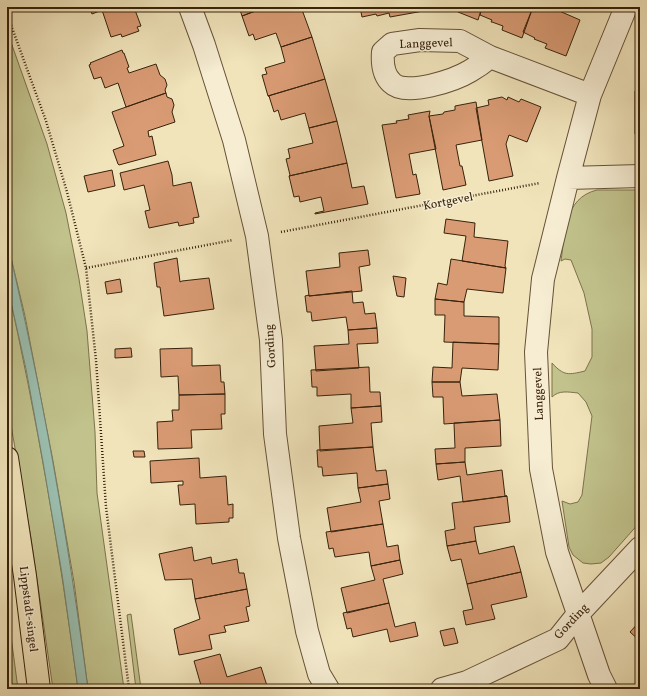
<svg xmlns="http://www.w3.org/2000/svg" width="647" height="696" font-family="Vollkorn,serif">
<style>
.green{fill:#c1c28c;stroke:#7c724c}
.water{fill:#9bbfb0;stroke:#73806e}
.building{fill:#d99b74;stroke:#37220b}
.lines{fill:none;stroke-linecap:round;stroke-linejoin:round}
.minor-casing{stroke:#665237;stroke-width:24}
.primary-casing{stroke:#37220b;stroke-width:24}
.path{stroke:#37220b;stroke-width:2.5;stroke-dasharray:1 2;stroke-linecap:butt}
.minor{stroke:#f6edd3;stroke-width:22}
.primary{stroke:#f1e4bb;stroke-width:22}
.labels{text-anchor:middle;stroke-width:3;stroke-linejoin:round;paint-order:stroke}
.street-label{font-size:12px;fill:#37220b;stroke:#f6edd3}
</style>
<rect width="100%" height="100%" fill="#f1e4bb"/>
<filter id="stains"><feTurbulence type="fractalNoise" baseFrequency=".005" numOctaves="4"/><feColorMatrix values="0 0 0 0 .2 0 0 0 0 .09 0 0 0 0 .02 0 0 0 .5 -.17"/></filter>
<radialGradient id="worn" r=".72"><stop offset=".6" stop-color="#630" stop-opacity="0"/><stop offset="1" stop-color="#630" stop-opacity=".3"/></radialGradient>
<path class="green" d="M7 31 47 144 66 213 79 279 87 331 95 432 97 493 124 689H88L74 582 53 461 25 316 7 241Z
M597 190H640V522L609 557 601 563 591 564 583 563 573 555 569 547 562 501 570 504 578 502 582 495 592 416 586 402 578 393C568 392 559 390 552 397V363C564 376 568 375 585 371L592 357V329L584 293 571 260 565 259 561 261C565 233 564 198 597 190Z
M7 284C37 418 60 553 78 689H53L31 538 7 403Z
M7 606 18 689H7Z
M131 614 141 689H136L127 615Z"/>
<path class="water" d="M7 241C42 389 68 538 88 689H78L62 574 43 462 26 369 7 284Z"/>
<path class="building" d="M89 7H135L137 10H135L141 26 137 27 139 31 122 37 121 34 111 37 102 10 92 14Z
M239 7H266L242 16Z
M266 7H301L312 37 281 47 276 33 255 40 253 34 249 36 242 16Z
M360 7H428L429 10 390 17 389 13 377 16 376 14 362 17Z
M457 7H482L478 20 458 12 459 8Z
M482 7H533L522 38 502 30 503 26 492 22H491L492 20 480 15Z
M533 7H558L557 10 580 20 566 56 545 48 547 44 534 39 535 38 523 32Z
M312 37 325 79 268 96 262 75 267 74 265 68 285 62 281 47Z
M122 50 123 53H124L129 67 127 68 129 73 156 64 160 75 165 79 167 85 165 90 166 93 126 107 118 83 105 88 101 77 94 79 89 65 91 64 90 63Z
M325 79 337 121 309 128 305 113 281 120 278 110 274 112 269 96H268Z
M635 91H640V134H635Z
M166 93 167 97 172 99 174 105 172 112 175 122 148 131 149 137 152 136 156 155 119 165 118 164 113 150 124 146 112 112Z
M502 97 507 100 508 97 519 102 521 99 541 107 527 142 509 135 506 144 513 176 489 181 476 108 489 105 488 100Z
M476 102 482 140 456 145 460 166H462L466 185 443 190 429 116 443 114 444 112 455 110V106Z
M430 111 429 116 436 149 409 154 413 175 416 174 420 194 396 198 382 125 397 123 396 121 409 119 408 115Z
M337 121 347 163 289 176 290 175 286 159 290 158 288 149 313 143 309 128Z
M168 161 172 175 173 186 191 182 199 217 193 218 194 223 179 226 178 222 149 228 145 211 150 210 144 185 124 190 120 173Z
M347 163 352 188 364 186 368 204 315 214V213L324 211 321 197 300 202 299 196 294 197 289 176Z
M112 170 115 186 88 192 84 176Z
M446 219 475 223 474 237 508 241 505 266 506 268 462 261 466 236 444 233Z
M368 250 370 265 359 267 362 291 309 296 306 271 340 267 339 253Z
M177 258 180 282 182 281 209 278 214 309 164 316 160 287H157L154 263Z
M451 259 506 268 503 293 467 289 464 302 435 299 438 283 447 285Z
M393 276 406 278 404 297 397 296Z
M120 279 122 292 107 294 105 282Z
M352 291 353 303 363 302 365 314 375 313 377 328 348 330 346 317 312 321 311 312H307L305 296 309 295V296Z
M435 299 464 302V316L499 317V344L444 342 445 315H435Z
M377 328 378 343 357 344 359 368 316 371 314 346 349 344 348 330Z
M453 342 499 344 498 370 462 368 460 382H432L433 367 452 368Z
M131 348 132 357 115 358V349Z
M192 348V366L220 365 221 382H224L225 394 179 395 178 376 161 377 160 349Z
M369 367 370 392H380L381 406 351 408V394L317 396V387H312L311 370Z
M432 382H460L462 396 497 394 500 420 444 424 443 397H433Z
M225 394V414H221L222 429 191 430 192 448 158 449 157 422 173 421 172 410H179V395Z
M381 406 382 422 371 423 373 447 320 451 319 426 353 423 351 408Z
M500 420 501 446 465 448V462L436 464 435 449 455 448 454 423Z
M373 447 376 471 386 470 388 484 358 488 357 473 323 476 322 467H318L317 450Z
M133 451H144L145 457H134Z
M199 458 200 478 226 476 228 505 233 504V518H229V522L196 524 195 504 180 505 178 485H183V481L151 483 150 461Z
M465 462 467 475 502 470 505 496H507L463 502 460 476 438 480 436 464Z
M388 484 390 499 379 501 383 524 331 532 327 508 361 502 358 488Z
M507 496 510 522 474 527 476 541 447 546 445 531 455 529 452 503Z
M383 524 387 547 398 545 400 560 371 566 369 552 335 557 333 548 329 549 326 532Z
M476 541 479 554 514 546 521 572 467 584 461 559 451 561 447 546Z
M192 547 194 561 211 557 212 564 237 559 239 573H244L247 589 195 599 192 579 165 580 159 554Z
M400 560 403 574 383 579 389 603 347 613 341 588 375 580 371 566Z
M521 572 527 597 491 605 495 619 466 625 463 611 473 609 467 584Z
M247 589 250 606 246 607 249 621 224 626 226 632 209 635 212 649 179 655 174 629 200 619 195 599Z
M389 603 395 627 415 622 418 636 390 642 387 629 353 637 351 628 347 629 343 613Z
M640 611V619L636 616Z
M640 621V641L630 632Z
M454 628 458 643 444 646 440 631Z
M220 654 227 677 261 667 268 689H202L194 661Z"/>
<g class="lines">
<defs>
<path id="minor" d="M190 7 204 45 234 140 257 236 271 340 275 434 289 538 307 631 319 674 328 689
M490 57C484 62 477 67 470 71 455 80 406 97 392 83 383 75 382 64 383 52L392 44 420 40 460 41 490 57 590 95
M568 178 640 176
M442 689 467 682 558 639 578 614 640 548
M606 689 599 675 557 552 541 469 536 352 543 279 568 178 590 95 626 7"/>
<path id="primary" d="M7 458 25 576 39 689"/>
</defs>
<use href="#minor" class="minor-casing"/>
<use href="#primary" class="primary-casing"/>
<path class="path" d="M7 14 46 121 67 192 86 268 96 360 106 507 129 689
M281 232 540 183
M86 268 233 240"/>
<use href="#minor" class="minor"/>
<use href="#primary" class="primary"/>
</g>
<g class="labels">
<g class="street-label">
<text transform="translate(426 43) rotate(-2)" y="4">Langgevel</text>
<text transform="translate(448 201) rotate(-11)" y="4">Kortgevel</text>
<text transform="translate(270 346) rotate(-94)" y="4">Gording</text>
<text transform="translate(538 394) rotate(-92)" y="4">Langgevel</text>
<text transform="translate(29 609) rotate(83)" y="4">Lippstadt-singel</text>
<text transform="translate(571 621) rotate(-47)" y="4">Gording</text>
</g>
</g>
<rect width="647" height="696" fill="none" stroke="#f1e4bb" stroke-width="24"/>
<rect x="8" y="8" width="631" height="680" fill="none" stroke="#37220b" stroke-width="2"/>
<rect x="12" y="12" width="623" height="672" fill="none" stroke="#37220b"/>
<rect width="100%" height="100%" filter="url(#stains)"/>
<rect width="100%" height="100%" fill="url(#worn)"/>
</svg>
